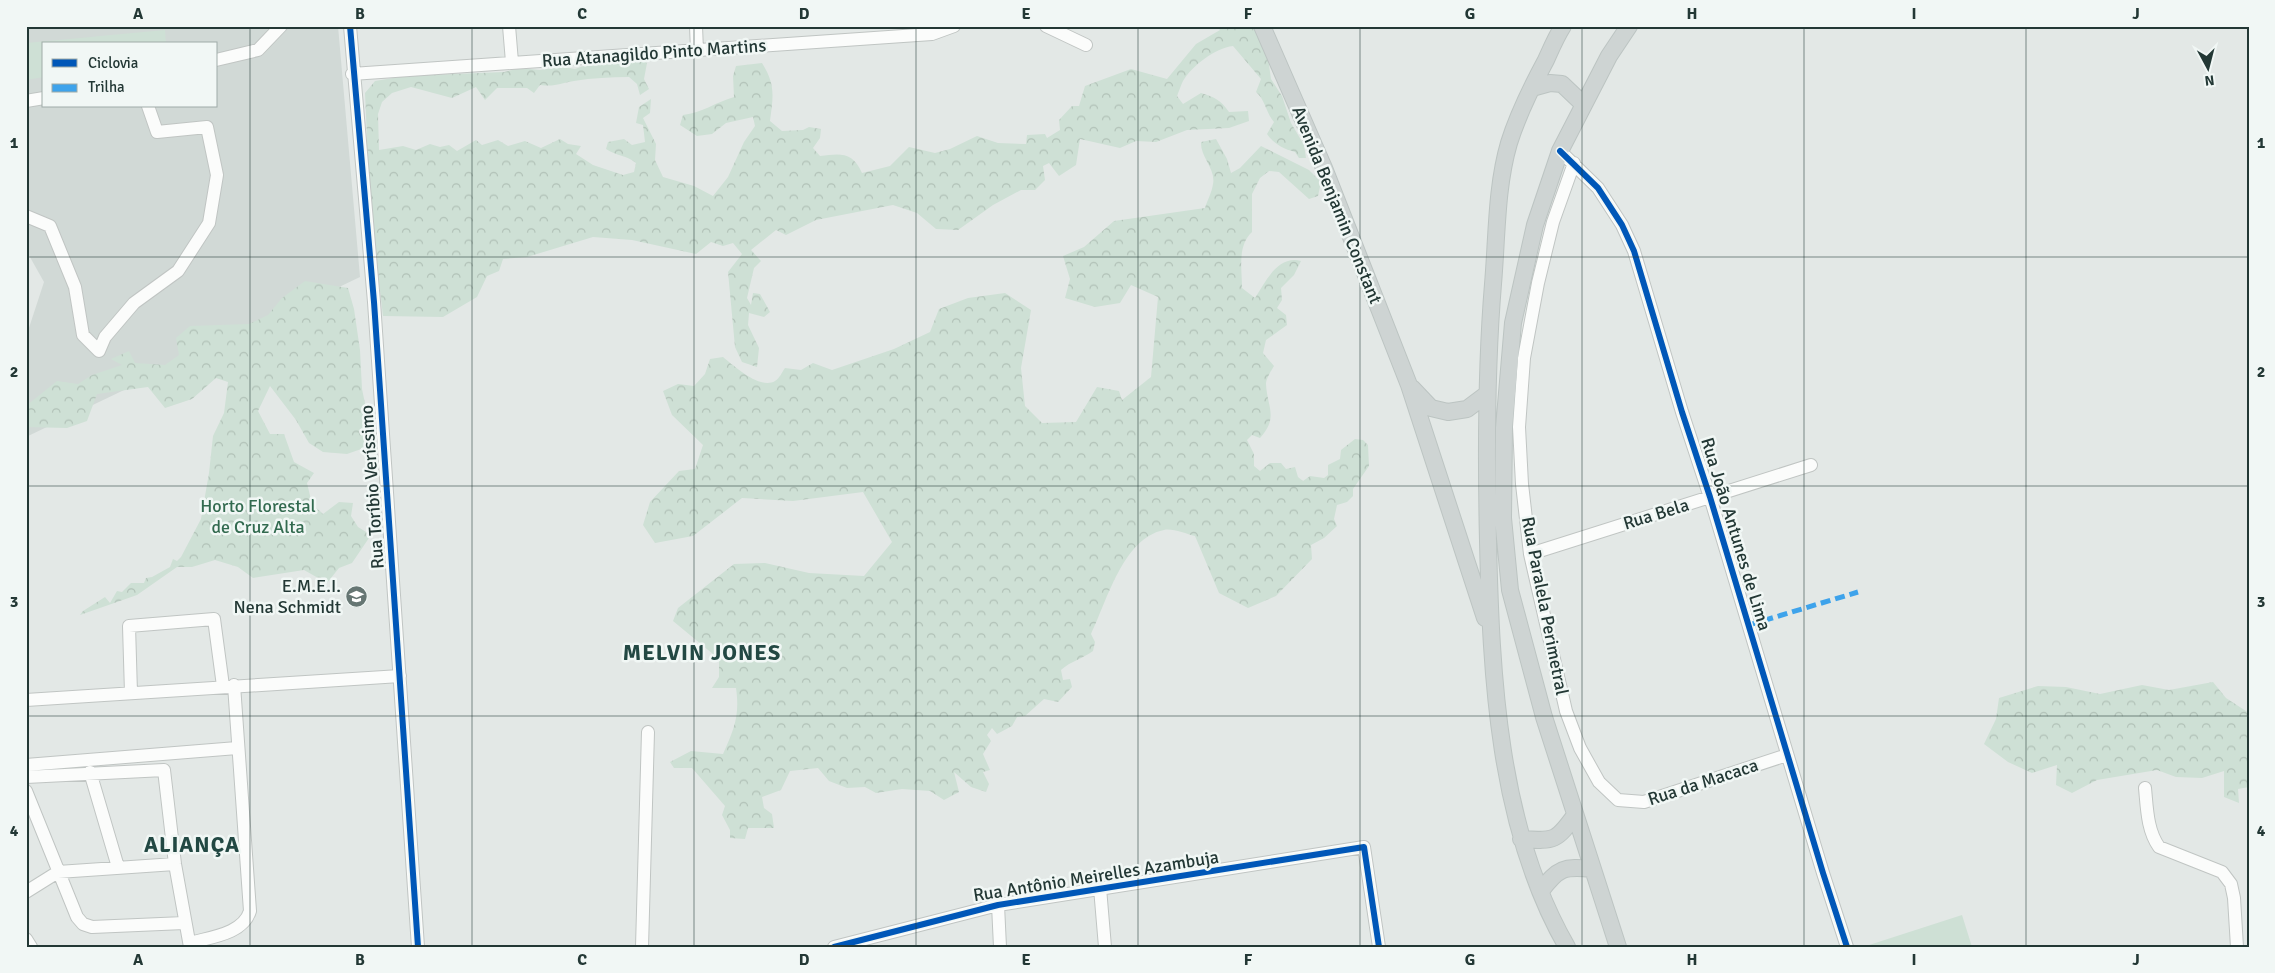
<svg xmlns="http://www.w3.org/2000/svg" width="2275" height="973" font-family="Signika,sans-serif">
<style>
.built{fill:#d1d9d6;fill-rule:evenodd}
.forest{fill:url(#forest-crowns)}
.pitch{fill:#cee0d5}
.lines{fill:none;stroke-linecap:round;stroke-linejoin:round}
.minor-casing{stroke:#c0c5c3;stroke-width:14}
.major-casing{stroke:#bcc4c2;stroke-width:18}
.minor{stroke:#fbfcfb;stroke-width:12}
.major{stroke:#ced4d3;stroke-width:16}
.quiet{stroke:#3ea3eb;stroke-width:5;stroke-dasharray:10 5;stroke-linecap:butt}
.cycleway-casing{stroke:#f1f7f5;stroke-width:9}
.cycleway{stroke:#0057b8;stroke-width:6}
.grid{fill:none;stroke:#233835;stroke-width:1;stroke-opacity:0.55}
.labels{text-anchor:middle;stroke-width:5;stroke-linejoin:round;paint-order:stroke}
.street-label{font-size:18px;fill:#233835;stroke:#f1f7f5}
.park-label{font-size:18px;fill:#326a4f;stroke:#f1f7f5}
.poi-label{font-size:18px;fill:#233835;stroke:#f1f7f5;text-anchor:end}
.district-label{font-size:22px;font-weight:bold;letter-spacing:1px;fill:#224843;stroke:#f1f7f5}
.neatline{fill:none;stroke:#233835;stroke-width:2}
.grid-label{font-size:16px;text-anchor:middle;font-weight:bold;fill:#233835}
</style>
<defs>
<pattern id="forest-crowns" width="20" height="18" patternUnits="userSpaceOnUse" patternTransform="scale(1.25)"><rect width="20" height="18" fill="#cee0d5"/><path d="M2 6a3 3 0 1 1 6 0M12 15a3 3 0 1 1 6 0" fill="none" stroke="#b1c1b7"/></pattern>
</defs>
<rect width="100%" height="100%" fill="#e3e8e6"/>
<path class="built" d="M26 26H338L360 277 26 437V337L44 282 26 250ZM44 44H216V106H44Z"/>
<path class="forest" d="M1217 26H1255L1268 58 1271 79 1282 96 1291 123 1304 145 1306 158H1299L1295 152C1283 149 1274 144 1267 134L1274 122C1266 113 1265 99 1256 92L1261 79 1233 46C1215 48 1192 66 1183 81 1181 85 1179 91 1177 96L1183 104 1201 93C1214 97 1221 100 1229 112L1248 111 1249 121 1229 128 1187 130 1156 142 1136 141 1120 148 1080 139 1076 165 1059 176 1049 163 1043 166 1045 180 1035 190H1021L993 205 958 230 936 229 917 213 893 205 816 220 786 235 776 230 751 250 761 261 754 268 747 298 751 305 753 293 760 294 770 312 764 317 749 313 748 325 759 348 757 367 742 362 735 347 728 272 742 254 733 243 723 246 711 242 696 254 632 240 593 237 527 257 503 259 499 271 487 276 477 297 443 317 383 316 365 163 367 139 365 93 375 81 405 76 504 72 520 68 540 70 562 67 575 69 589 64H604L612 60 625 63 639 60 647 63 644 79 649 89 640 95 637 84 629 77C610 77 593 78 574 81 559 83 557 87 540 85L534 93 527 88H497L485 100 476 87 452 98 411 87 392 93 382 102 378 114 379 150 403 146 416 150 430 144 440 147 449 145 457 151 476 140 482 145 498 140 508 146 525 141 541 148 560 139 568 144 581 146 576 154 593 165 623 175 634 172 636 163C627 155 616 156 606 149L608 142 624 139 632 145 645 142 643 125 636 123 639 107 651 99 650 113 643 118 656 144 655 160 663 177 694 186 713 196 728 177 744 142 755 126 753 117 726 123 712 134 697 136 680 125 683 115C702 113 716 102 734 97L733 76 736 66 762 63C776 85 773 97 770 121L782 131 803 130 809 127 821 129 820 138 813 148 820 156C841 153 853 152 862 173L890 166 909 147 935 153 950 149 977 136 998 143 1026 144 1027 135 1045 134 1047 138 1060 130 1059 120 1072 106H1079L1085 86 1131 69 1167 79 1196 44 1220 30Z
M1216 139 1227 159 1231 173 1240 168 1261 146 1309 170 1321 182 1318 196 1309 199 1279 172 1269 171 1260 178 1252 194V232C1237 246 1242 269 1242 288L1255 298C1266 281 1278 255 1301 261L1294 275 1281 288 1282 300 1277 308 1286 315 1287 325 1266 340 1263 353 1274 366C1271 371 1266 379 1266 384 1267 407 1279 417 1260 438L1252 435 1247 440 1254 454V466L1260 471 1270 463H1281L1286 469 1295 467 1298 477 1303 481 1310 476 1324 478 1328 475V465L1340 459 1341 450 1355 439 1363 440 1368 445 1369 466 1353 489V496L1347 502 1337 505 1334 519 1337 526 1324 538 1311 545 1312 559 1276 596 1248 608 1219 593 1195 536C1186 534 1172 528 1164 530 1123 538 1107 601 1091 634L1095 642 1093 651C1082 659 1071 661 1061 670L1063 680 1070 679 1072 687 1058 702 1044 699 1025 716 1017 717 1012 726 997 734 992 728 987 735 991 741 983 754 990 770 983 772 989 784 986 792 971 787 954 772 959 792 944 800 930 791 902 789 876 793 865 787 847 788 829 781 818 768 790 771 781 790 762 797 764 808 772 814 774 828H748L745 839 730 838V830L722 815 725 806 692 768H674L670 762 691 751 723 754C734 729 740 716 736 688H712L719 677V659L673 621 678 608 734 564 765 563 809 573 864 576 892 542 863 492 793 501 742 498 693 536 655 543 643 525 650 502 679 471 695 469 703 445 672 415 663 391 678 384 694 386 705 374 710 359 723 357C734 366 760 390 775 381 780 378 782 372 785 368L801 370 813 363 832 370 894 349 930 332 939 309 968 298 1005 293 1031 310 1021 368 1025 406 1042 423 1076 422 1097 387 1119 391 1122 400 1151 377 1158 297 1131 285 1120 303 1095 307 1065 298 1070 279 1063 256 1084 247 1114 221 1205 208C1207 201 1212 192 1213 184 1216 169 1200 157 1201 142Z
M305 281 348 288 354 309 360 350 362 389 367 413V447L347 454 323 452 309 443 296 420 270 386 258 411 270 434H284L294 462 314 473 307 483 312 504 323 514 339 502 353 503 351 516 358 527 371 535 352 563 339 568 327 583 304 570 253 578 238 567 215 560 192 567H177L137 595 80 615 83 611 105 597 110 603 117 591 122 592 131 583H144L146 578 152 577 170 567 173 559 177 561 181 557 201 519 209 473 213 436 224 413 228 382 216 378 192 399 165 408 148 387 97 394 87 421 67 428 26 427V406L57 381 78 384 92 375 122 365 111 359 129 351 135 363 165 365 179 355 176 338 190 326 249 324 268 315 282 298Z
M2213 682 2226 698 2249 713V787L2238 789 2239 803 2224 797V771L2202 778 2176 777 2157 770 2097 780 2072 793 2056 785 2057 765 2032 773 2008 762 1984 744 1996 719 1999 698 2038 686 2066 687 2100 694 2142 685 2169 690Z"/>
<path class="pitch" d="M165 30 166 44H44V77L26 80V43Z
M1962 915 1972 947H1866V946Z"/>
<g class="lines">
<defs>
<path id="minor" d="M350 26 374 302 418 947
M509 26 512 62
M696 26 697 51
M1046 26 1086 45
M216 60 258 50 281 26
M352 74 932 34 954 26
M26 101 44 98
M1560 151 1598 188 1622 225 1634 251 1682 412 1710 497 1823 873 1847 947
M1574 163 1553 222 1538 283 1524 358 1519 427 1522 484 1530 554 1566 711 1580 748 1599 782 1618 800 1644 802 1787 755
M26 216 50 226 75 287 83 335 99 351 105 337 134 303 178 271 209 223 217 175 207 127 157 132 148 106
M1530 554 1811 465
M131 693 129 626 214 619 223 686
M26 700 400 676
M26 765 237 748
M90 772 118 867
M26 777 164 770 175 864 190 947
M2145 788C2147 808 2147 830 2159 847L2222 872 2231 884 2234 898 2237 947
M26 791 77 917 83 924 92 927 184 923
M1100 888 1105 947
M26 892 58 872 175 864
M998 905 1000 947
M26 939 31 947
M190 943C211 937 243 934 250 911L234 685
M642 947 648 732
M834 947 998 905 1364 847 1379 947"/>
<path id="major" d="M1262 26 1324 168 1409 385 1485 618
M1563 26C1556 37 1551 49 1546 60 1532 86 1518 114 1509 143 1496 187 1497 238 1493 284 1486 369 1486 455 1488 541 1491 676 1498 827 1567 947
M1532 88 1550 83 1562 84 1583 104
M1412 388 1431 408 1448 412 1467 409 1487 394
M1521 839C1554 841 1556 842 1575 815
M1541 891C1558 868 1564 866 1592 869
M1618 947 1544 717 1510 590 1503 518 1504 428 1513 323 1535 225 1560 151 1609 56 1629 26"/>
</defs>
<use href="#minor" class="minor-casing"/>
<use href="#major" class="major-casing"/>
<use href="#minor" class="minor"/>
<use href="#major" class="major"/>
<path class="quiet" d="M1749 625 1858 592"/>
<defs>
<path id="cycleway" d="M350 26 374 302 418 947
M1560 151 1598 188 1622 225 1634 251 1682 412 1710 497 1823 873 1847 947
M834 947 998 905 1364 847 1379 947"/>
</defs>
<use href="#cycleway" class="cycleway-casing"/>
<use href="#cycleway" class="cycleway"/>
</g>
<path class="grid" d="M250 26V947M472 26V947M694 26V947M916 26V947M1138 26V947M1360 26V947M1582 26V947M1804 26V947M2026 26V947M26 257H2249M26 486H2249M26 716H2249"/>
<defs>
<symbol id="school-disc" viewBox="-11 -11 22 22"><circle r="9.5" fill="#667673" stroke="#f1f7f5"/><path d="M0-5L7-2L0 1L-7-2ZM-4 1L0 2.5L4 1V4Q0 6-4 4Z" fill="#fff"/></symbol>
</defs>
<g fill-rule="evenodd">
<use href="#school-disc" x="344" y="584" width="25" height="25"/>
</g>
<g class="labels">
<g class="street-label">
<text transform="translate(654 53) rotate(-4)" y="6">Rua Atanagildo Pinto Martins</text>
<text transform="translate(1337 205) rotate(68)" y="6">Avenida Benjamin Constant</text>
<text transform="translate(372 487) rotate(-94)" y="6">Rua Toríbio Veríssimo</text>
<text transform="translate(1656 514) rotate(-17)" y="6">Rua Bela</text>
<text transform="translate(1736 534) rotate(73)" y="6">Rua João Antunes de Lima</text>
<text transform="translate(1545 606) rotate(79)" y="6">Rua Paralela Perimetral</text>
<text transform="translate(1703 782) rotate(-18)" y="6">Rua da Macaca</text>
<text transform="translate(1096 876) rotate(-9)" y="6">Rua Antônio Meirelles Azambuja</text>
</g>
<g class="park-label">
<text x="258" y="512">Horto Florestal<tspan x="258" dy="21">de Cruz Alta</tspan></text>
</g>
<g class="poi-label">
<text x="341" y="592">E.M.E.I.<tspan x="341" dy="21">Nena Schmidt</tspan></text>
</g>
<g class="district-label">
<text x="702" y="660">MELVIN JONES</text>
<text x="192" y="852">ALIANÇA</text>
</g>
</g>
<rect width="2275" height="973" fill="none" stroke="#f1f7f5" stroke-width="55"/>
<rect x="42" y="42" width="175" height="65" fill="#f1f7f5" stroke="#9faba8"/>
<rect x="52" y="59" width="25" height="8" fill="#0057b8" stroke="#9faba8"/>
<text x="88" y="68" font-size="15" fill="#233835">Ciclovia</text>
<rect x="52" y="84" width="25" height="8" fill="#3ea3eb" stroke="#9faba8"/>
<text x="88" y="92" font-size="15" fill="#233835">Trilha</text>
<g transform="translate(2208 68) rotate(173)" stroke="#f1f7f5" stroke-width="4" paint-order="stroke">
<path d="M0-4L9 19L0 12L-9 19Z" fill="#233835"/>
<text y="-8" font-size="14" font-weight="bold" text-anchor="middle" fill="#233835">N</text>
</g>
<rect x="28" y="28" width="2220" height="918" class="neatline"/>
<g class="grid-label">
<text x="138" y="19">A</text>
<text x="360" y="19">B</text>
<text x="582" y="19">C</text>
<text x="804" y="19">D</text>
<text x="1026" y="19">E</text>
<text x="1248" y="19">F</text>
<text x="1470" y="19">G</text>
<text x="1692" y="19">H</text>
<text x="1914" y="19">I</text>
<text x="2136" y="19">J</text>
<text x="14" y="148">1</text>
<text x="2261" y="148">1</text>
<text x="14" y="377">2</text>
<text x="2261" y="377">2</text>
<text x="14" y="607">3</text>
<text x="2261" y="607">3</text>
<text x="14" y="836">4</text>
<text x="2261" y="836">4</text>
<text x="138" y="965">A</text>
<text x="360" y="965">B</text>
<text x="582" y="965">C</text>
<text x="804" y="965">D</text>
<text x="1026" y="965">E</text>
<text x="1248" y="965">F</text>
<text x="1470" y="965">G</text>
<text x="1692" y="965">H</text>
<text x="1914" y="965">I</text>
<text x="2136" y="965">J</text>
</g>
</svg>
